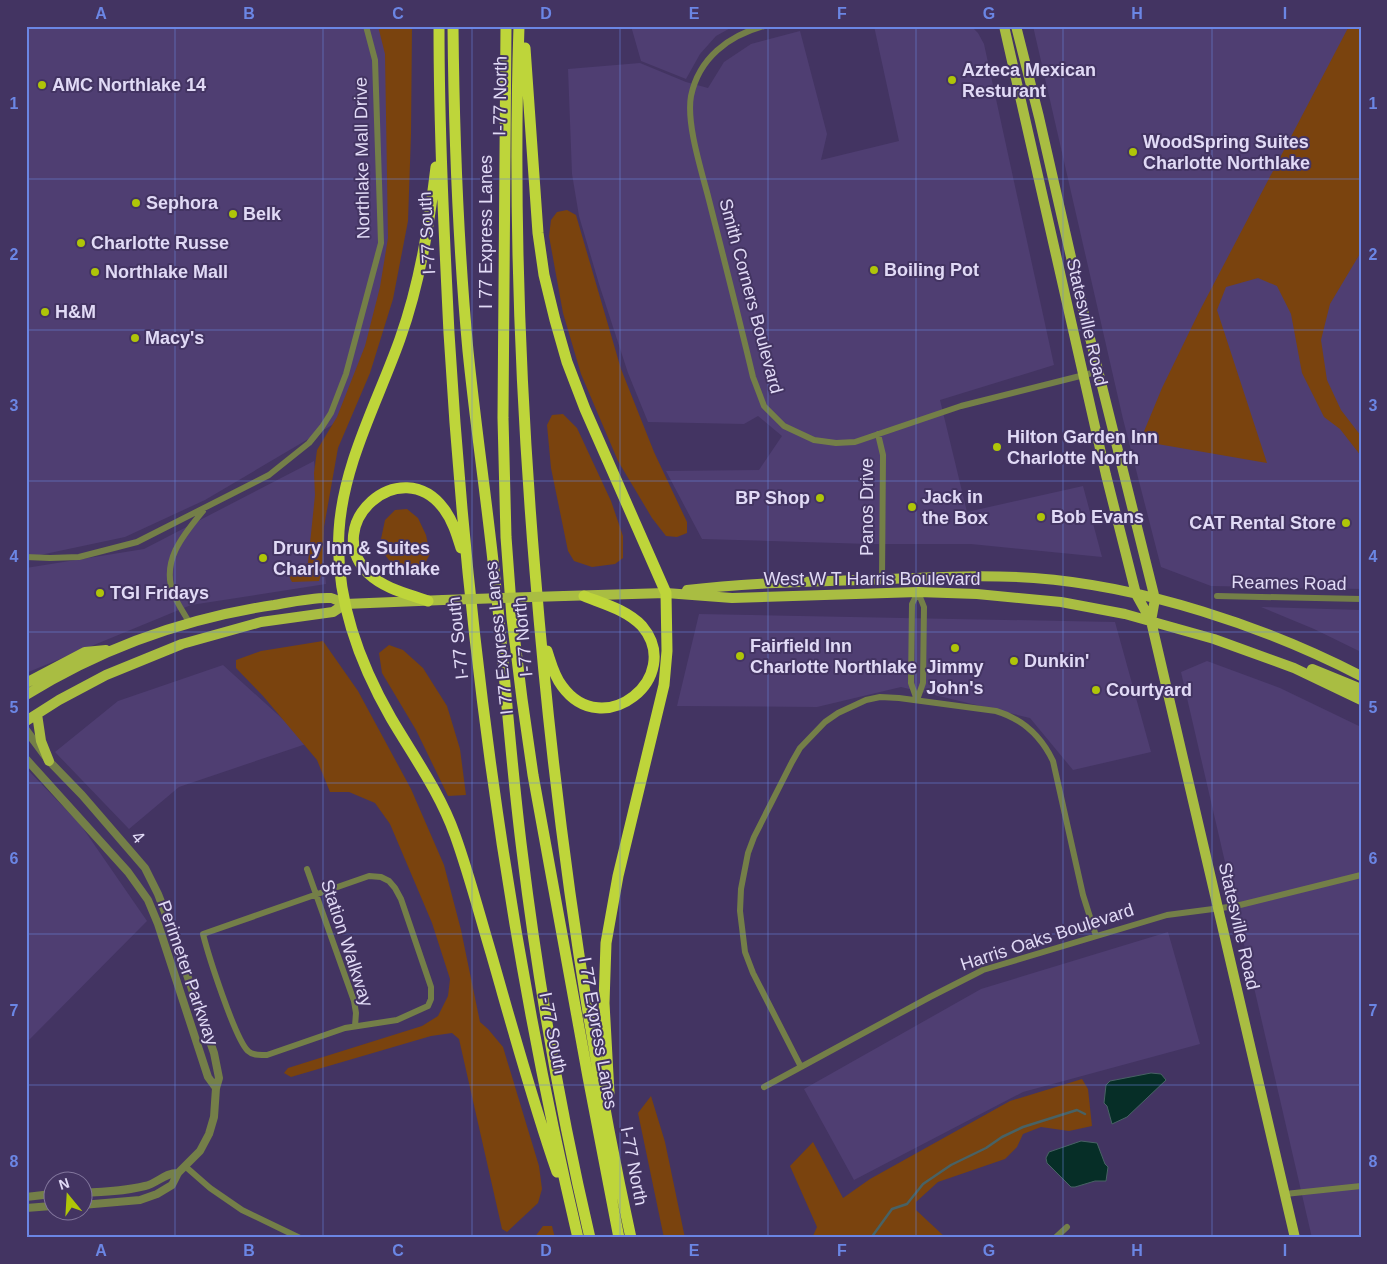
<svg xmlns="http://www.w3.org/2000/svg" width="1387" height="1264" font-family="Helvetica,sans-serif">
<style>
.built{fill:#4f3e72}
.green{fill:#7a430e}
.water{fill:#062e27;stroke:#486265}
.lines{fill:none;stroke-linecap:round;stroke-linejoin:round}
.stream{stroke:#486265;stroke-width:2.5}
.minor{stroke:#747f48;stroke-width:6}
.tertiary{stroke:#747f48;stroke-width:8}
.primary{stroke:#a9bd42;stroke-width:10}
.motorway{stroke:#bed53a;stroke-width:11}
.primary-bridge{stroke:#a9bd42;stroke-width:10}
.grid{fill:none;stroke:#6b86e4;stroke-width:1;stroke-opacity:0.55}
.poi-dot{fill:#afc508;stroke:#433462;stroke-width:2}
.labels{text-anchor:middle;stroke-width:4;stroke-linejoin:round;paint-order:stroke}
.poi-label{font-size:18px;font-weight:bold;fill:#e1daf6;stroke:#433462;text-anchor:start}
.street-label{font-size:18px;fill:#e1daf6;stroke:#433462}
.neatline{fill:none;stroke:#6b86e4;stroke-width:2}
.grid-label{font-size:16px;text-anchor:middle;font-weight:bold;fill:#6b86e4}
</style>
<rect width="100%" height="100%" fill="#433462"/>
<path class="built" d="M26 26H391L393 245 349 415 205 500 125 537 26 558Z
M631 26H734L716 36 700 54 686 79 641 61Z
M874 26H971L978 33 984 44 1054 365 940 400 967 512 1083 486 1102 557 971 544H870L702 539 666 471 759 470 782 436 758 416 744 424 648 422 628 373 599 284 579 216 572 174 568 69 640 63 686 82 708 88 724 62 751 44 800 31 827 134 821 160 899 141Z
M1033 26H1361V589L1211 586 1161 567 1123 419Z
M314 461 326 584 191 605 26 673V568L144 549Z
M1261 607 1361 610V652L1314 629Z
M699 614 1115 622 1151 752 1073 770 1030 718 901 687 817 707 677 706Z
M1207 661 1280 688 1361 727V1238H1312L1181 672Z
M223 665 309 743 179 787 129 829 55 752 118 701Z
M26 768 80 824 147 921 26 1043Z
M1168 932 1200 1044 1023 1092 854 1180 804 1089 981 989Z"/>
<path class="green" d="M378 26H412L411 134 408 221 393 299 370 373 338 448 324 527 322 572 319 581 292 582 288 574 308 563 315 495 314 473 317 450 337 417 365 346 380 287 388 238 385 54Z
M1349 26H1361V252L1330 304 1321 340 1327 380 1341 410 1361 436V456L1340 429 1324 417 1302 373 1291 314 1277 286 1258 278 1226 287 1217 310 1267 463 1140 441 1162 388 1199 312Z
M567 210 576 215 621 369 654 452 687 522V533L677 537 666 536 652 518 618 461 581 374 563 313 549 236 551 220 557 212Z
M563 414 577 428 611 501 623 536V558L615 564 592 567 574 561 568 551 551 468 547 425 552 415Z
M407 509 418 518 426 535 430 554 423 567 410 572 397 570 385 555 381 539 385 520 395 510Z
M323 641 358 691 411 789 444 865 461 930 480 1022 488 1029 503 1047 539 1166 542 1189 538 1203 507 1232 502 1229 459 1039 452 1033 431 1036 291 1077 284 1073 288 1068 422 1026 438 1016 448 996 450 979 432 923 390 824 375 803 349 792H330L317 760 263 696 236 668V660L261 651Z
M389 645 403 650 423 668 447 706 460 749 466 795 448 796 416 730 382 673 379 653Z
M1082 1079 1088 1089 1092 1126 1069 1131 1041 1127 1023 1134 1017 1147 1005 1159 938 1182 916 1202V1210L946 1238H812L817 1227 790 1166 813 1142 843 1198 870 1179 1010 1101Z
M651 1096 665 1142 685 1238H664L638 1113Z
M543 1226H552L555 1238H534Z"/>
<path class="water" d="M1151 1073 1161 1074 1166 1080 1127 1117 1112 1124 1107 1106 1104 1103 1106 1085 1110 1081Z
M1081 1141 1097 1143 1105 1164 1108 1167 1106 1181H1095L1075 1187H1071L1047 1163 1046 1158 1049 1152Z"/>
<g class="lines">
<path class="stream" d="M871 1238 892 1209 907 1204 923 1184 951 1165 986 1148 1002 1137 1023 1127 1077 1110 1085 1114"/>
<path class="minor" d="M764 26C728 36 699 58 691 96 686 124 702 172 709 200 724 259 739 318 753 377L764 406 784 426 814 440 836 443 855 442 961 406 1100 371
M878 434 883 455 882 579
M26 557 50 558 79 557 137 542 269 475 309 443 322 427 331 413 346 374 381 243 375 60 366 26
M1217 596 1361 599
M189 622C184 613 178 605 174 595 160 562 183 535 203 511
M917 700 911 683 912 604 918 592
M917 700 923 683 924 607 918 592
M307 869 354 1001 356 1013 355 1026
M369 876 381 877 389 881 395 888 401 899 431 987V999L428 1006 397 1020 345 1028 267 1055C260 1055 253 1056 248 1051 235 1039 208 954 203 934Z
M801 1067 753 973 745 952 740 911 741 889 748 853 754 837 792 762 800 748 825 722 838 713 866 700 880 697 899 698 996 711C1023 719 1041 736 1053 761L1083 895 1096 936
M764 1087 930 997 983 970 1167 915 1236 906 1361 875
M186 1167 210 1188 242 1210 300 1238
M1285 1194 1361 1186
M1055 1238 1067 1227"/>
<path class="tertiary" d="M26 730 49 761 82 795 145 868 158 894 168 920 214 1053 219 1078 216 1088 214 1117 209 1134 200 1151 178 1173 172 1185 157 1194 140 1200 82 1205
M26 759 128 872 148 900 158 924 208 1077 216 1088
M82 1193C104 1192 125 1191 145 1186 158 1183 164 1173 178 1173
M26 1197 52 1194
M26 1208 52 1206"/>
<path class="primary" d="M1004 26 1106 475 1136 594 1151 621 1295 1238
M1016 26 1039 117 1084 314 1155 599 1151 621
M687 590C745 583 802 582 860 580 918 578 976 574 1034 578 1143 586 1264 626 1361 676
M564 596 666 593 732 598 918 592 977 594 1061 602 1125 614 1214 639 1294 668 1361 700
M1312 669 1361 689
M26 683 85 652 106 650
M26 695C102 648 186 618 274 605 291 602 314 597 331 598 335 599 340 602 345 604L443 600
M37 714 41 741 49 761
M26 721 59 700 106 675 182 644 261 622 333 612 345 604"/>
<path class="motorway" d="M439 26C439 129 444 231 449 333 467 637 508 941 578 1238
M453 26C454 135 458 243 468 351 476 430 488 509 496 589 505 676 511 764 522 851 538 981 560 1110 590 1238
M506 26 503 418 506 537 512 618 522 699 533 775 588 1077 619 1238
M519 26C513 208 520 390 535 571 553 795 583 1018 631 1238
M525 48 538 233 544 275 555 320 567 362 585 409 666 593 667 651 664 685 618 876 606 943 604 1003 609 1093
M436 167C429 225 420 283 400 339 378 401 343 464 339 531 335 597 359 662 391 718 414 757 440 793 455 835 469 874 479 913 491 953 512 1026 532 1100 557 1172
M428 601C409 594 385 589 369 574 319 525 401 451 444 509 453 521 457 535 461 548
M547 651C551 663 554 676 562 686 603 743 685 677 642 626 627 610 604 604 584 596"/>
<path class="primary-bridge" d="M443 600 564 596"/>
</g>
<path class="grid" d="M175 26V1238M323 26V1238M472 26V1238M620 26V1238M768 26V1238M916 26V1238M1063 26V1238M1212 26V1238M26 179H1361M26 330H1361M26 481H1361M26 632H1361M26 783H1361M26 934H1361M26 1085H1361"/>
<g class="poi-dot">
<circle cx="952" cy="80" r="5"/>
<circle cx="42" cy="85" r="5"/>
<circle cx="1133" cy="152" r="5"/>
<circle cx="136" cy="203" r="5"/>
<circle cx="233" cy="214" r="5"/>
<circle cx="81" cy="243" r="5"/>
<circle cx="874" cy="270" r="5"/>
<circle cx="95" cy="272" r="5"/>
<circle cx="45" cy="312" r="5"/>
<circle cx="135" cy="338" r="5"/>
<circle cx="997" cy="447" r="5"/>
<circle cx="820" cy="498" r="5"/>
<circle cx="912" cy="507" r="5"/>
<circle cx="1041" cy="517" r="5"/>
<circle cx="1346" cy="523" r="5"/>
<circle cx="263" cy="558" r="5"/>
<circle cx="100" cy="593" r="5"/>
<circle cx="955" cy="648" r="5"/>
<circle cx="740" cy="656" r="5"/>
<circle cx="1014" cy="661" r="5"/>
<circle cx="1096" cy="690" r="5"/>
</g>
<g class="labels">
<g class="poi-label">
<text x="962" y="76">Azteca Mexican<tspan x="962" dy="21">Resturant</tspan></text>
<text x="52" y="91">AMC Northlake 14</text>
<text x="1143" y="148">WoodSpring Suites<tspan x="1143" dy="21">Charlotte Northlake</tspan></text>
<text x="146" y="209">Sephora</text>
<text x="243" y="220">Belk</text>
<text x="91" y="249">Charlotte Russe</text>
<text x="884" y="276">Boiling Pot</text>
<text x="105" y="278">Northlake Mall</text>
<text x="55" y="318">H&amp;M</text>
<text x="145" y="344">Macy's</text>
<text x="1007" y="443">Hilton Garden Inn<tspan x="1007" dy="21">Charlotte North</tspan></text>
<text x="922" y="503">Jack in<tspan x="922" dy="21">the Box</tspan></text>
<text x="810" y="504" text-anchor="end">BP Shop</text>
<text x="1051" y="523">Bob Evans</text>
<text x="1336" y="529" text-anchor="end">CAT Rental Store</text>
<text x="273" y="554">Drury Inn &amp; Suites<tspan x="273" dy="21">Charlotte Northlake</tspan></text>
<text x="110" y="599">TGI Fridays</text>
<text x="750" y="652">Fairfield Inn<tspan x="750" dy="21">Charlotte Northlake</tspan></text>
<text x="1024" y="667">Dunkin'</text>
<text x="955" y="673" text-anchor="middle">Jimmy<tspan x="955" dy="21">John's</tspan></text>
<text x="1106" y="696">Courtyard</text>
</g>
<g class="street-label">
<text transform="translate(500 96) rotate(-89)" y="6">I-77 North</text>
<text transform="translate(362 158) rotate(-91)" y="6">Northlake Mall Drive</text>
<text transform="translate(486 232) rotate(-90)" y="6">I 77 Express Lanes</text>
<text transform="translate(427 233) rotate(-93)" y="6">I-77 South</text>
<text transform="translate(751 296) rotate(75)" y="6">Smith Corners Boulevard</text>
<text transform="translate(1087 322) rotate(77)" y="6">Statesville Road</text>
<text transform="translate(867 507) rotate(-90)" y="6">Panos Drive</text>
<text x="872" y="585">West W T Harris Boulevard</text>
<text transform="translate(1289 583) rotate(1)" y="6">Reames Road</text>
<text transform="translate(523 637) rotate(-95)" y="6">I-77 North</text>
<text transform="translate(458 638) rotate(-96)" y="6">I-77 South</text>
<text transform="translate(499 638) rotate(-96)" y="6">I 77 Express Lanes</text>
<text transform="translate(138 837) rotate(49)" y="6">4</text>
<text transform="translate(1239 926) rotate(77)" y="6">Statesville Road</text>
<text transform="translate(1047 937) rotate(-18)" y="6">Harris Oaks Boulevard</text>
<text transform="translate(347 943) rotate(72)" y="6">Station Walkway</text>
<text transform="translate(188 973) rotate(71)" y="6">Perimeter Parkway</text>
<text transform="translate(553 1033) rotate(79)" y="6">I-77 South</text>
<text transform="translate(598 1033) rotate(80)" y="6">I 77 Express Lanes</text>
<text transform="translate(634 1166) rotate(79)" y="6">I-77 North</text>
</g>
</g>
<rect width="1387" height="1264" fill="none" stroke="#433462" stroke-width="55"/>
<g transform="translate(68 1196) rotate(342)"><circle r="24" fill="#433462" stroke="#82769d"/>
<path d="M0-4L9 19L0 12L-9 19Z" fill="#afc508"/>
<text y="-8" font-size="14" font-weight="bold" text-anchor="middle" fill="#e1daf6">N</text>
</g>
<rect x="28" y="28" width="1332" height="1208" class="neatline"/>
<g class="grid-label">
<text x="101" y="19">A</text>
<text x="249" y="19">B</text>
<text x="398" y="19">C</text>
<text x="546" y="19">D</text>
<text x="694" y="19">E</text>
<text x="842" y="19">F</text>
<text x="989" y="19">G</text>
<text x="1137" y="19">H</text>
<text x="1285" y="19">I</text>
<text x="14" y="109">1</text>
<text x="1373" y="109">1</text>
<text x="14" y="260">2</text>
<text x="1373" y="260">2</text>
<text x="14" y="411">3</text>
<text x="1373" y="411">3</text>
<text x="14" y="562">4</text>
<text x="1373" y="562">4</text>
<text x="14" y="713">5</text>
<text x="1373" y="713">5</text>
<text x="14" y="864">6</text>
<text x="1373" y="864">6</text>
<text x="14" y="1016">7</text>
<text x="1373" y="1016">7</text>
<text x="14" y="1167">8</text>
<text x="1373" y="1167">8</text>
<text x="101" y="1256">A</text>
<text x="249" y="1256">B</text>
<text x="398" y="1256">C</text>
<text x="546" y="1256">D</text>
<text x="694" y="1256">E</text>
<text x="842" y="1256">F</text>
<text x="989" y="1256">G</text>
<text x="1137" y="1256">H</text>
<text x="1285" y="1256">I</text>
</g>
</svg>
